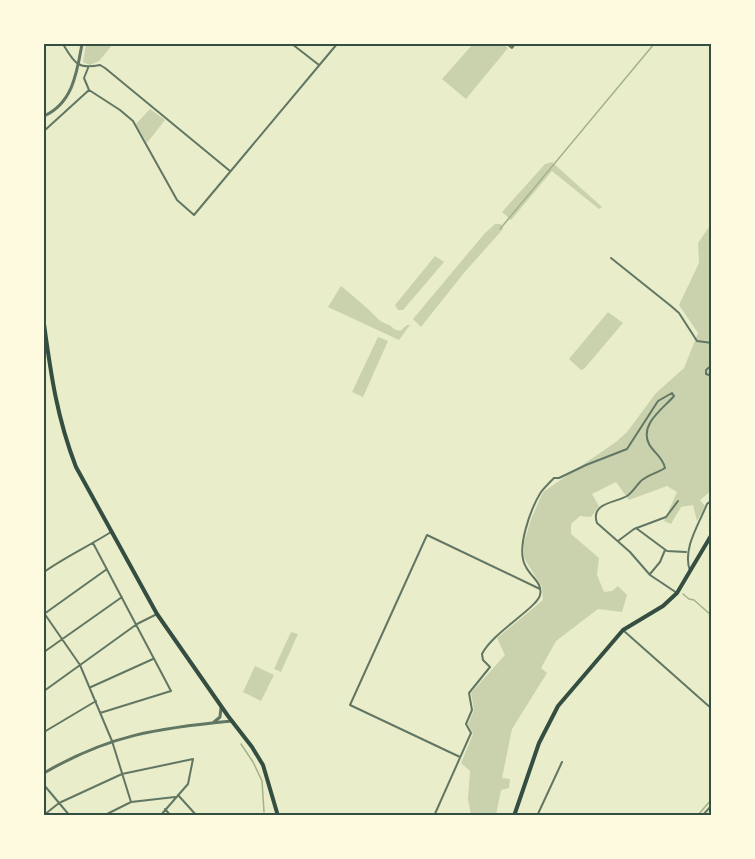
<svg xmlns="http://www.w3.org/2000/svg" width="755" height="859" font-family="'Nunito Sans',sans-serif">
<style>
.green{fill:#cad2ad}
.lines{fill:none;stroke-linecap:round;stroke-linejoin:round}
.stream{stroke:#a3b18a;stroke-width:1.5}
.minor{stroke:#617663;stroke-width:2}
.tertiary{stroke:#617663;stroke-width:3}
.primary{stroke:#344e41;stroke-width:4}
.trunk{stroke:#344e41;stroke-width:4}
.neatline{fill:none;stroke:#344e41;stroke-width:2}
</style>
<rect width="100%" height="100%" fill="#e9edc9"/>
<path class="green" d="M86 44H113L99 61 90 65 83 62Z
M473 44H503L508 48 466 99 442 79Z
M150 109 165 120 147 143 136 124Z
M552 162 602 207 599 209 552 171 511 220 502 212 545 164Z
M711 197 712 490 700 500 705 506 697 521 693 505 681 507 671 524 664 521 677 492 667 486 629 500 616 482 592 494 599 506 591 517 580 516 571 524V534L599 558 597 575 604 592 612 591 618 586 627 595 622 612 598 609 556 641 541 668 547 673 512 729 502 778 510 779 509 788 501 790 496 815H471L468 799 470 771 461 763 473 734 468 724 474 710 471 693 505 655 497 638 543 600 542 587 524 558V543L531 519 543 492 616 442 627 432 656 393 684 368 698 333 679 305 699 263 698 243 709 227Z
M495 224H501L503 229 463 274 421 327 413 319 485 233Z
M435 256 444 262 403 310H398L395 305Z
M341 286C354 297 367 307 378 319 383 324 389 323 394 329L400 331 407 325H410L399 340 328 307Z
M608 312 623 323 584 369 581 370 569 359Z
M378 337 388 341 363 397 352 392Z
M291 632 298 634 281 672 274 669Z
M255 666 274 675 261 701 243 692Z"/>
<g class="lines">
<path class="stream" d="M500 229 654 44
M683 594 689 599 694 600 712 616
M241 744 253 762 262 781 264 812
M264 815 265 816
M697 816 712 799"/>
<path class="minor" d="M63 44C74 62 77 70 100 65L105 68 230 171
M292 44 319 65
M507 44 512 48 515 44
M88 68 84 78 89 90 120 110 133 121 177 200 194 215 337 44
M44 131 89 90
M611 258 671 306 679 313 697 341 712 343
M712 365 706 370V374L712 376
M636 528 667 551 686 552
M618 541 634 529 666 517 678 501
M93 543 171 691 100 713
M690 571C682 549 699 524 707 504L712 500
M44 572C65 557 89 546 111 532
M650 574 660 562 665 550
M44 613 80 665 112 741 131 802
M44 614 107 569
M624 631 712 709
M44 652 122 597
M91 687 153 659
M44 691 137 624 157 614
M44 732 96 701
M460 757 350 705 427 535 540 589
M44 785 70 816
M178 795 197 816
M165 809 171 816
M44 815 59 803 122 774 193 759 188 784 160 816
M103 816 131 802 175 797
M434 816 471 733 466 724 472 710 469 693 490 667 483 660 482 654C492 633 538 607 540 595 543 583 531 577 526 567 515 550 531 508 541 492 545 487 550 482 554 478H559L586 465 627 449 658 401 672 393 674 396C664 408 639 424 649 444 653 452 663 457 665 468 658 473 646 475 640 482 636 486 633 492 627 496 615 503 590 503 597 523L630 552 650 575 677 593
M537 816 562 762
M702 816 712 805"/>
<path class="tertiary" d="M44 116C73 103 77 72 82 44
M214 722 220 717 221 708
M44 773C109 735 158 728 232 721"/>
<path class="primary" d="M514 816 539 743 558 706 623 630 663 606 677 593 712 534"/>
<path class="trunk" d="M44 324C51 375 57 418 76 467L157 614 228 716 252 747 263 765 278 816"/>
</g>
<rect width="755" height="859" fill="none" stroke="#fefae0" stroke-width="90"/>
<rect x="45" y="45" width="665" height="769" class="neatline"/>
</svg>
